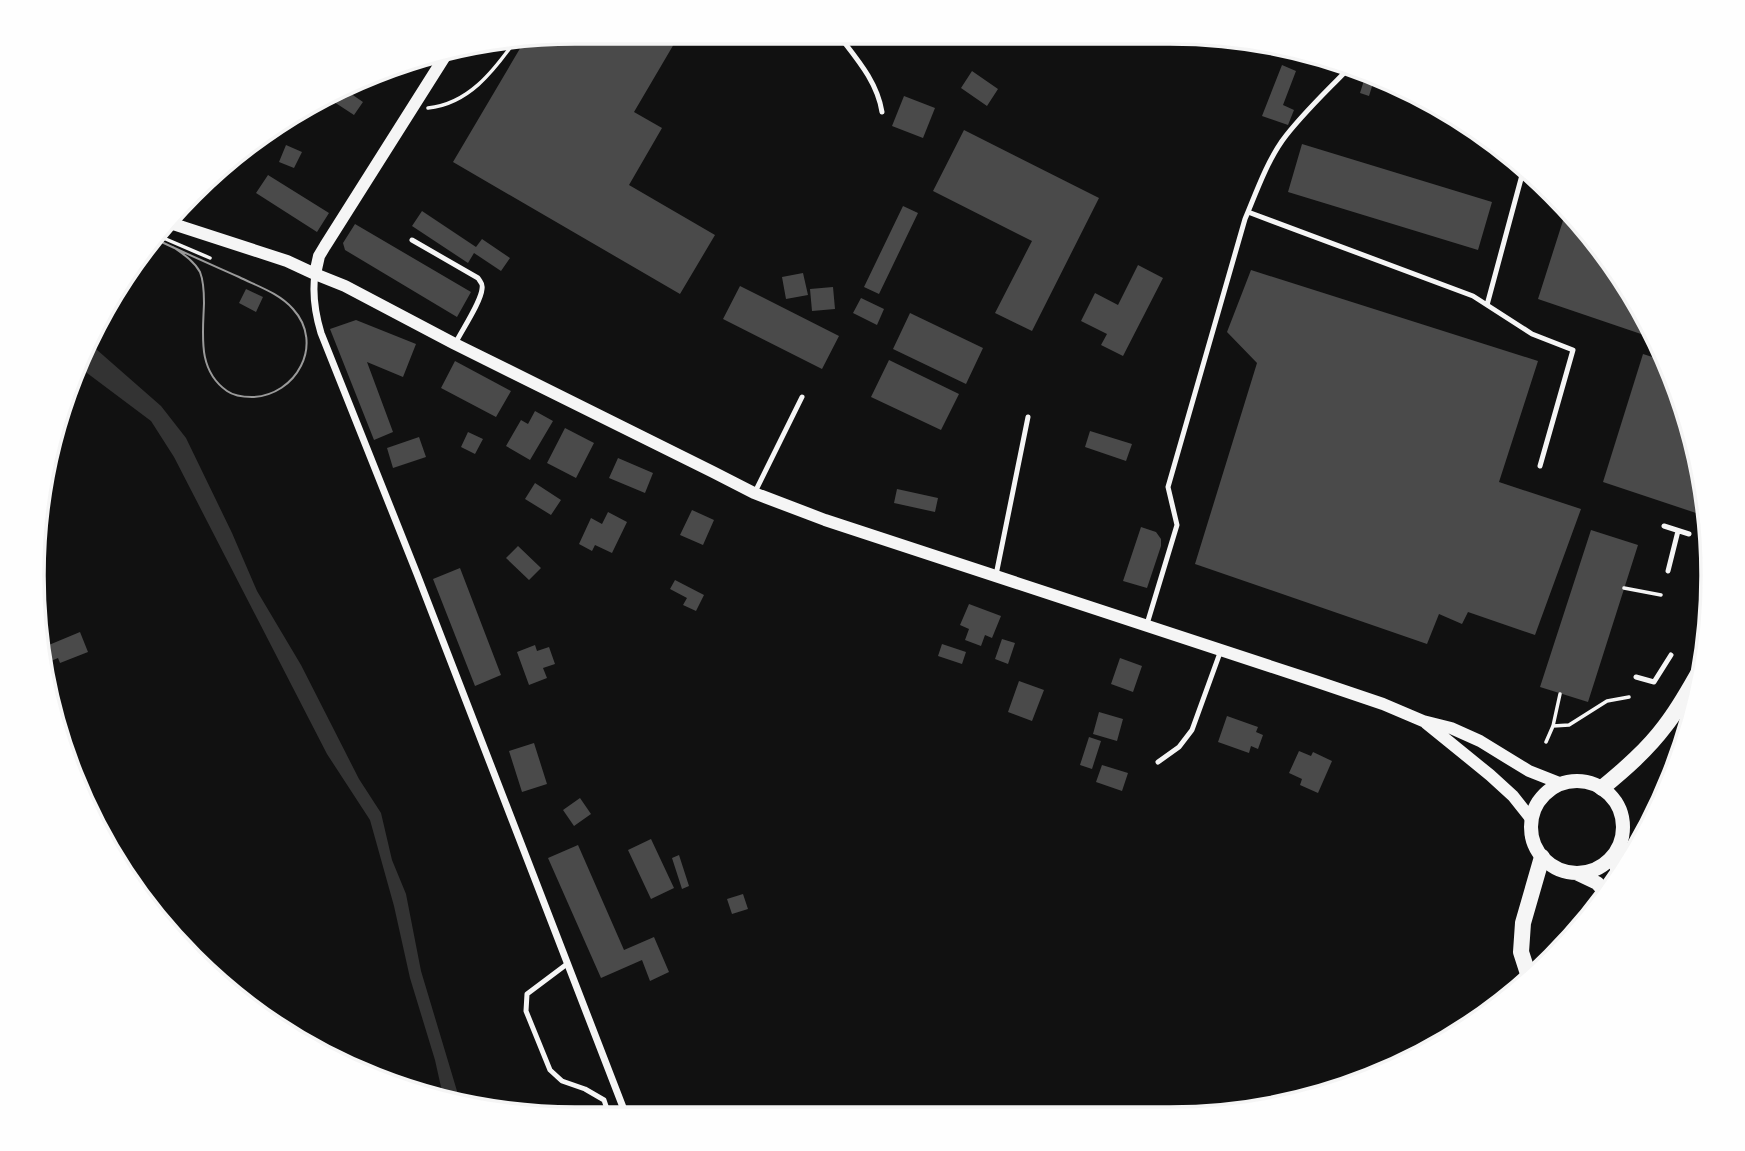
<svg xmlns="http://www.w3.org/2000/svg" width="1745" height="1151" font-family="'Noto Sans',sans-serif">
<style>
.water{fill:#333}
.building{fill:#4a4a4a}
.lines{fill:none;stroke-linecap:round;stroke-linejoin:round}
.path{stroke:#f5f5f5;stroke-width:3.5}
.service{stroke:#f5f5f5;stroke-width:5}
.minor{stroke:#f5f5f5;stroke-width:7}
.tertiary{stroke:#f5f5f5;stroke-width:12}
.secondary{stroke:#f5f5f5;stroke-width:14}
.trunk{stroke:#f5f5f5;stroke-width:16}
.tram{stroke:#9a9a9a;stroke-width:2}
.rim{fill:none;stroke:#f5f5f5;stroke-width:3.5}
</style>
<rect width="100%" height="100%" fill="#111"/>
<path class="water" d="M88 342 161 406 186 438 232 533 257 591 301 665 359 779 381 813 392 860 406 894 421 971 460 1101 443 1096 435 1060 410 978 394 906 370 820 327 754 174 457 151 421 75 364Z"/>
<path class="building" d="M576 32H681L634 112 662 128 629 185 715 235 680 294 453 162 525 40Z
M1282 65 1296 71 1283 105 1294 110 1288 125 1262 116Z
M972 71 998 89 987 106 961 88Z
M1366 74 1375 77 1369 96 1360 93Z
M344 89 363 102 354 115 331 100 337 92Z
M904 96 935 108 923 138 892 126Z
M964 130 1099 198 1032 331 995 313 1032 241 933 191Z
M1302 144 1492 202 1478 250 1288 192Z
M286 145 302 152 294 168 279 162Z
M268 175 329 213 317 232 256 193Z
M903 206 918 213 879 294 864 287Z
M1567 208 1601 245 1646 316 1641 334 1538 299Z
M422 211 476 247 482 239 510 258 501 271 474 253 468 263 412 226Z
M355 224 471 292 457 317 345 250 343 243Z
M1138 265 1163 278 1123 356 1101 345 1107 334 1081 321 1095 293 1118 305Z
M1251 270 1538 361 1499 482 1581 509 1535 635 1468 612 1462 624 1439 614 1427 644 1195 564 1257 363 1227 332Z
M803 273 808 295 786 299 782 277Z
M740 286 839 336 822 369 723 319Z
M833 287 835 309 812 311 810 289Z
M246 289 263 297 256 312 239 303Z
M861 298 884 309 877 325 853 313Z
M910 313 983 348 966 384 893 349Z
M356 320 416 344 403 377 367 362 393 432 374 440 330 329Z
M1643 354 1668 362 1695 435 1708 517 1603 482Z
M889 360 959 394 941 430 871 397Z
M455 361 511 391 496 417 441 388Z
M535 411 553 421 530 460 506 446 521 420 528 424Z
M565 428 594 443 576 478 547 463Z
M1090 431 1132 444 1126 461 1085 447Z
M468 432 483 439 475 454 461 447Z
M419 437 426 457 393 468 387 448Z
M618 458 653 473 645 493 609 478Z
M535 483 561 500 551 515 525 499Z
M897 489 938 498 935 512 894 503Z
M692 510 714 520 703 545 680 535Z
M608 512 627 522 612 553 595 545 592 551 579 544 591 518 602 524Z
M1141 527 1156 532 1161 539V546L1147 588 1123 581Z
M1591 530 1638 545 1588 702 1540 687Z
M518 546 541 568 529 580 506 558Z
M460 568 501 675 475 686 433 579Z
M675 580 704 595 696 611 683 605 687 598 670 589Z
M969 604 1001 616 992 638 985 635 981 646 965 640 969 629 960 625Z
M80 632 88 652 60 663 58 658 51 661 52 665 41 670 39 637 44 647Z
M1002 639 1015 643 1008 664 995 659Z
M942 644 966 652 962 664 938 656Z
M535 645 537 651 549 647 555 664 543 668 547 678 529 685 517 652Z
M1120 658 1142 666 1133 692 1111 684Z
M1019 681 1044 690 1032 721 1008 712Z
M1099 712 1123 719 1117 741 1093 734Z
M1227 716 1258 727 1256 732 1263 735 1258 749 1251 746 1249 753 1218 742Z
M1089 737 1101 741 1092 769 1080 765Z
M534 743 547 784 522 792 509 751Z
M1299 751 1311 756 1313 752 1332 761 1318 793 1300 785 1302 779 1289 773Z
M1102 765 1128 773 1122 791 1096 782Z
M580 798 591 814 574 826 563 810Z
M651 839 674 888 651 899 628 850Z
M578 845 624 950 654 937 669 972 650 981 642 960 601 978 548 858Z
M679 855 689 886 682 889 672 858Z
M743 894 748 909 732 914 727 899Z"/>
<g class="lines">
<path class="path" d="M428 108C468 104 493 72 515 41
M151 237H161L210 258
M1624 588 1661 595
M1699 645 1710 607
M1553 726 1569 725 1607 701 1629 697
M1546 742 1553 726 1560 694"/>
<path class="service" d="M837 33C856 58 877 81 882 112
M1248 212 1473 296 1532 334 1573 350 1540 466
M412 240 478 278C481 283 483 283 482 289 481 302 462 330 455 344
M1487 305 1525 164
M755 492 802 397
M1664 526 1689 534
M1668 571 1678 531
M996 575 1028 417
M1147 624 1177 525 1168 487 1245 219C1256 193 1266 164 1282 141 1301 115 1326 92 1348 69
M1636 677 1654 682 1671 655
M1158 762 1179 747 1192 730 1221 650
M567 964 527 994 526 1011 550 1070 562 1081 585 1089 604 1100 609 1115"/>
<path class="minor" d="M315 274C312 295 315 313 321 333L417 574 626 1115"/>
<path class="tertiary" d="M167 222 287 261 315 274 345 286 455 344 713 472 754 493 825 520 1315 681 1383 704 1423 721 1451 728 1480 741 1529 771 1562 784
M315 274 319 256 325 246 447 53
M1426 723 1490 775 1513 796 1532 820"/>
<path class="secondary" d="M1531 827a46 46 0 1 1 92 0a46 46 0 1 1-92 0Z
M1614 855 1619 878
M1578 874 1597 883 1607 894"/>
<path class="trunk" d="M1602 788C1625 769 1647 750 1665 726 1681 706 1693 682 1706 660
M1530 980 1521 952 1523 923 1542 857"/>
<path class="tram" d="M151 237C180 251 210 264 239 277 257 286 279 293 293 309 325 344 296 396 252 397 243 397 234 396 227 391 197 370 203 335 204 303 204 293 204 282 200 272 194 261 183 254 173 247"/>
</g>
<path d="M0 0H1745V1151H0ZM575 44H1170A531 531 0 0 1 1701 575V576A531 531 0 0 1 1170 1107H575A531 531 0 0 1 44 576V575A531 531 0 0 1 575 44Z" fill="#fefefe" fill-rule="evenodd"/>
<path class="rim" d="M575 44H1170A531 531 0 0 1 1701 575V576A531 531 0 0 1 1170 1107H575A531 531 0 0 1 44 576V575A531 531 0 0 1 575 44Z"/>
</svg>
